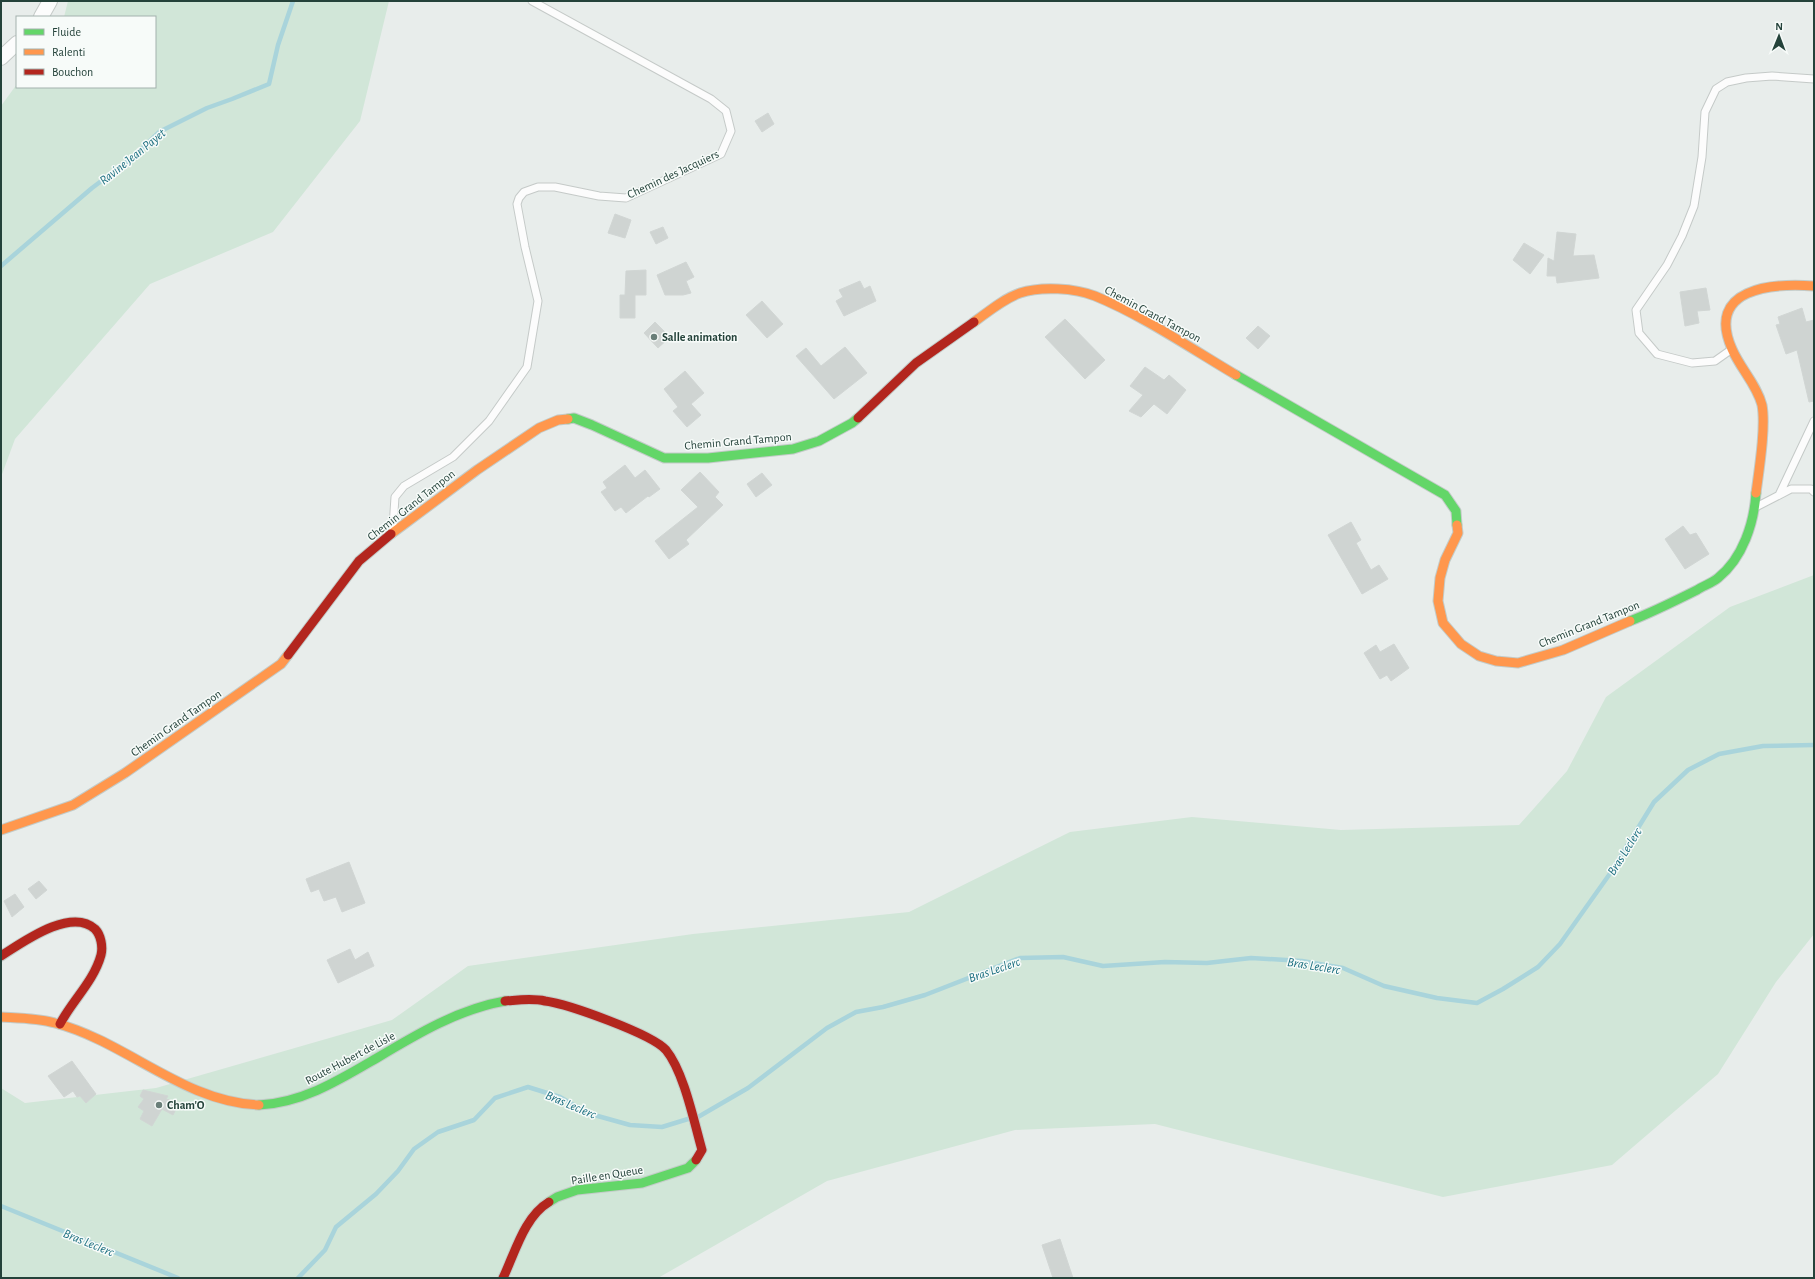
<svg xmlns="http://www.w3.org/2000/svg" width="1815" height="1279" font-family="'Alegreya Sans',sans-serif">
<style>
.green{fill:#d1e6d8}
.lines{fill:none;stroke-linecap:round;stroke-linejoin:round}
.stream{stroke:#a9d4db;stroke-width:4.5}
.building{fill:#cfd4d2;stroke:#d1d6d4}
.lane-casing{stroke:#c5cac8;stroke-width:9}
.street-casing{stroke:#c5cac8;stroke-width:16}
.fast-casing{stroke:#c3cbc8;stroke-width:11}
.slow-casing{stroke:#c3cbc8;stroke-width:11}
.jam-casing{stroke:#c3cbc8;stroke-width:11}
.lane{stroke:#fcfcfc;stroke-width:7}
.street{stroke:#fcfcfc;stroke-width:14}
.fast{stroke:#63d668;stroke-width:9}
.slow{stroke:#ff974d;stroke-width:9}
.jam{stroke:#b3261e;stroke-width:9}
.poi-dot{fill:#697e78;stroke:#f7fbf9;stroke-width:1.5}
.labels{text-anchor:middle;stroke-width:3;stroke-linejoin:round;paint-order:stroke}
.street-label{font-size:12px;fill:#24423a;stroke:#f7fbf9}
.poi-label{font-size:12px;font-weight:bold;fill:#24423a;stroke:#f7fbf9;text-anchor:start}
.water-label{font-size:13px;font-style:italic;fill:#1c6f80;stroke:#f7fbf9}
</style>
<rect width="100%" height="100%" fill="#e8edeb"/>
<path class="green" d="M68 1H389L360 121 273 232 150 284 15 439 1 477V106L17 84V87H155V17H64Z
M1814 575V934L1776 982 1718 1074 1612 1165 1443 1197 1155 1124 1015 1130 827 1181 658 1278H1V1088L25 1103 156 1088 392 1020 468 966 693 934 909 912 1070 832 1192 817 1341 830 1519 825 1567 771 1606 697 1730 607Z"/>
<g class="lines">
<path class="stream" d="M1 266 92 188 132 158 159 132 207 108 232 99 269 84 278 45 293 1
M698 1117 748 1088 827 1028 856 1012 883 1007 925 995 1020 958 1063 957 1103 966 1165 962 1207 963 1251 958 1302 961 1343 968 1384 986 1437 998 1477 1003 1503 989 1538 967 1560 944 1609 875 1654 802 1688 770 1719 754 1763 746 1814 745
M1 1206 178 1278
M298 1278 325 1250 336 1227 376 1194 398 1171 414 1149 438 1132 474 1120 495 1098 528 1087 560 1097 587 1113 630 1125 662 1127 688 1119"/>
</g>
<path class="building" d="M768 113 774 124 762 132 755 121Z
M615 214 631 220 625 238 608 233Z
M663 227 668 238 656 244 650 232Z
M1557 232 1576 234 1573 256 1594 255 1599 278 1557 283 1556 276H1547L1548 258 1554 261Z
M1524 243 1544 255 1530 274 1513 260Z
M686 262 694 277 686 281 691 293 683 295H665L657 275Z
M646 270V295H635V318H620V295H625L626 271Z
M860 281 864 289 870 286 876 301 844 316 836 301 843 297 839 290Z
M1706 288 1710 310 1697 311 1699 323 1685 326 1680 292Z
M762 301 783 324 767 338 746 315Z
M1802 308 1806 322 1814 320V401L1809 402 1797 350 1786 354 1776 325 1780 324 1778 317Z
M1065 319 1105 360 1085 379 1045 337Z
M655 322 670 337 658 348 644 333Z
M1258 326 1270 336 1258 349 1246 338Z
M845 347 867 373 834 399 796 356 806 348 821 366Z
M1145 367 1164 380 1169 375 1186 390 1167 414 1154 404 1141 417 1129 411 1143 395 1130 386Z
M685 371 704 393 691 404 701 415 687 427 673 411 678 407 664 389Z
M625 465 635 478 645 470 660 489 649 497 648 496 626 513 621 507 615 511 601 492 607 488 603 482Z
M700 472 719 492 715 497 723 505 686 540 689 544 669 559 655 541 698 507 681 490Z
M762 473 772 485 756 497 747 484Z
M1351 522 1361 540 1356 543 1371 570 1379 565 1388 579 1362 594 1328 535Z
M1683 526 1690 535 1696 533 1709 554 1685 569 1665 539Z
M1394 644 1409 668 1391 681 1387 675 1380 679 1364 653 1376 645 1380 652Z
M349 862 365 903 342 912 336 897 324 901 319 889 311 892 306 879Z
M39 881 47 890 36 899 28 889Z
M15 894 24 907 12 917 4 901Z
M350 949 355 960 368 952 374 966 338 983 327 960Z
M72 1061 96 1094 86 1103 80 1096 77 1097 73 1091 64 1097 48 1076Z
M143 1090 168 1096 166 1099 179 1103 173 1115 162 1109 152 1126 140 1119 144 1111 138 1107 144 1099 140 1096Z
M1060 1239 1073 1278H1053L1042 1245Z"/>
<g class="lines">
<defs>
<path id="lane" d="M1732 349 1715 361 1692 363 1657 354 1639 333 1636 310 1667 265 1682 236 1694 206 1702 157 1705 112 1716 89 1727 82 1746 78 1772 76 1814 79
M1779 495 1814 421
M1758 506 1791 489H1811L1814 492
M393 527 395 497 404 486 453 457 489 421 527 367 538 301 525 247 517 204 519 198 524 192 538 187H555L599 196 626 198 721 154 731 131 726 111 711 99 532 1"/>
<path id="street" d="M41 17 50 1
M1 58 17 43"/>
<path id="fast" d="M1236 375 1445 495 1456 511 1457 525
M568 419 574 418 592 425 664 458H708L793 449 819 441 852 423 858 418
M1630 621C1653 612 1675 601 1697 590 1703 586 1712 583 1718 578 1743 558 1754 523 1756 493
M259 1105C303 1103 341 1079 377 1058 417 1034 459 1009 505 1001
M549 1202 557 1197 577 1190 642 1183 688 1168 696 1160"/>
<path id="slow" d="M974 322C988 312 1003 299 1020 293 1041 286 1075 288 1095 296 1142 315 1192 349 1236 375
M1756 493C1759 470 1766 427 1762 405 1757 385 1740 368 1732 349 1705 288 1772 283 1814 286
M1457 525 1458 533 1445 560 1440 578 1438 601 1443 623 1461 644 1479 656 1496 661 1518 663 1563 650 1630 621
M391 534 477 470 539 428 558 420 568 419
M1 830 73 805 125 773 281 664 288 655
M1 1017C19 1018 38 1018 55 1023 127 1042 183 1102 259 1105"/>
<path id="jam" d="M858 418 916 363 974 322
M288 655 359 561 391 534
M1 956C23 942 71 907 95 929 101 935 103 947 101 955 94 981 72 1001 60 1024
M505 1001C519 1000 532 998 545 1001 568 1004 652 1034 666 1050 684 1072 694 1122 702 1150L696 1160
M503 1278C515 1253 524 1217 549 1202"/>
</defs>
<use href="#lane" class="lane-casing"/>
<use href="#street" class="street-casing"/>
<use href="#fast" class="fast-casing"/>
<use href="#slow" class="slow-casing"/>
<use href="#jam" class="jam-casing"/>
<use href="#lane" class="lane"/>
<use href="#street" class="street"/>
<use href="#fast" class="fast"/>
<use href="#slow" class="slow"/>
<use href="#jam" class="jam"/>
</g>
<g class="poi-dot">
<circle cx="654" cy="337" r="4"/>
<circle cx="159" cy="1105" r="4"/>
</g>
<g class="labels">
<g class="street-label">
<text transform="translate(673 174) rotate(-25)" y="4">Chemin des Jacquiers</text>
<text transform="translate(1153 314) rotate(28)" y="4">Chemin Grand Tampon</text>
<text transform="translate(738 441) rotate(-5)" y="4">Chemin Grand Tampon</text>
<text transform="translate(411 505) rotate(-38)" y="4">Chemin Grand Tampon</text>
<text transform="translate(1589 624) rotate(-22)" y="4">Chemin Grand Tampon</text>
<text transform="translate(176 723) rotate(-35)" y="4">Chemin Grand Tampon</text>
<text transform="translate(350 1058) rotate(-28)" y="4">Route Hubert de Lisle</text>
<text transform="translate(607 1175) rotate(-9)" y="4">Paille en Queue</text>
</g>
<g class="poi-label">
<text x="662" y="341">Salle animation</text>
<text x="167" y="1109">Cham'O</text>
</g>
<g class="water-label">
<text transform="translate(132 156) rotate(-39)" y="5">Ravine Jean Payet</text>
<text transform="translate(1624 851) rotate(-58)" y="5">Bras Leclerc</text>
<text transform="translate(1314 965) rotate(9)" y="5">Bras Leclerc</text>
<text transform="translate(994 969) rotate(-19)" y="5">Bras Leclerc</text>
<text transform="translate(571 1104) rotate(23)" y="5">Bras Leclerc</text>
<text transform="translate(89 1242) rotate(22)" y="5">Bras Leclerc</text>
</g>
</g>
<rect width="1815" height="1279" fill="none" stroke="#24423a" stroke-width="4"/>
<rect x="16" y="16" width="140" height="72" fill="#f7fbf9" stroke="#a3b1ad"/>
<rect x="24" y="29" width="20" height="6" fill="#63d668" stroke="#a3b1ad"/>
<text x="52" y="36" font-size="12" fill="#24423a">Fluide</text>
<rect x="24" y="49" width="20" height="6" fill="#ff974d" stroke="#a3b1ad"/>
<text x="52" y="56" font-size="12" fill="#24423a">Ralenti</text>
<rect x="24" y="69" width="20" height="6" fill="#b3261e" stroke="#a3b1ad"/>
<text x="52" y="76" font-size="12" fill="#24423a">Bouchon</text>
<g transform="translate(1779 36) rotate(1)" stroke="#f7fbf9" stroke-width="3" paint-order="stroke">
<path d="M0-3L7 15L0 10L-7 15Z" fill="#24423a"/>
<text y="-6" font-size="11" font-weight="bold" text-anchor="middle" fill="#24423a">N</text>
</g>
</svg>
